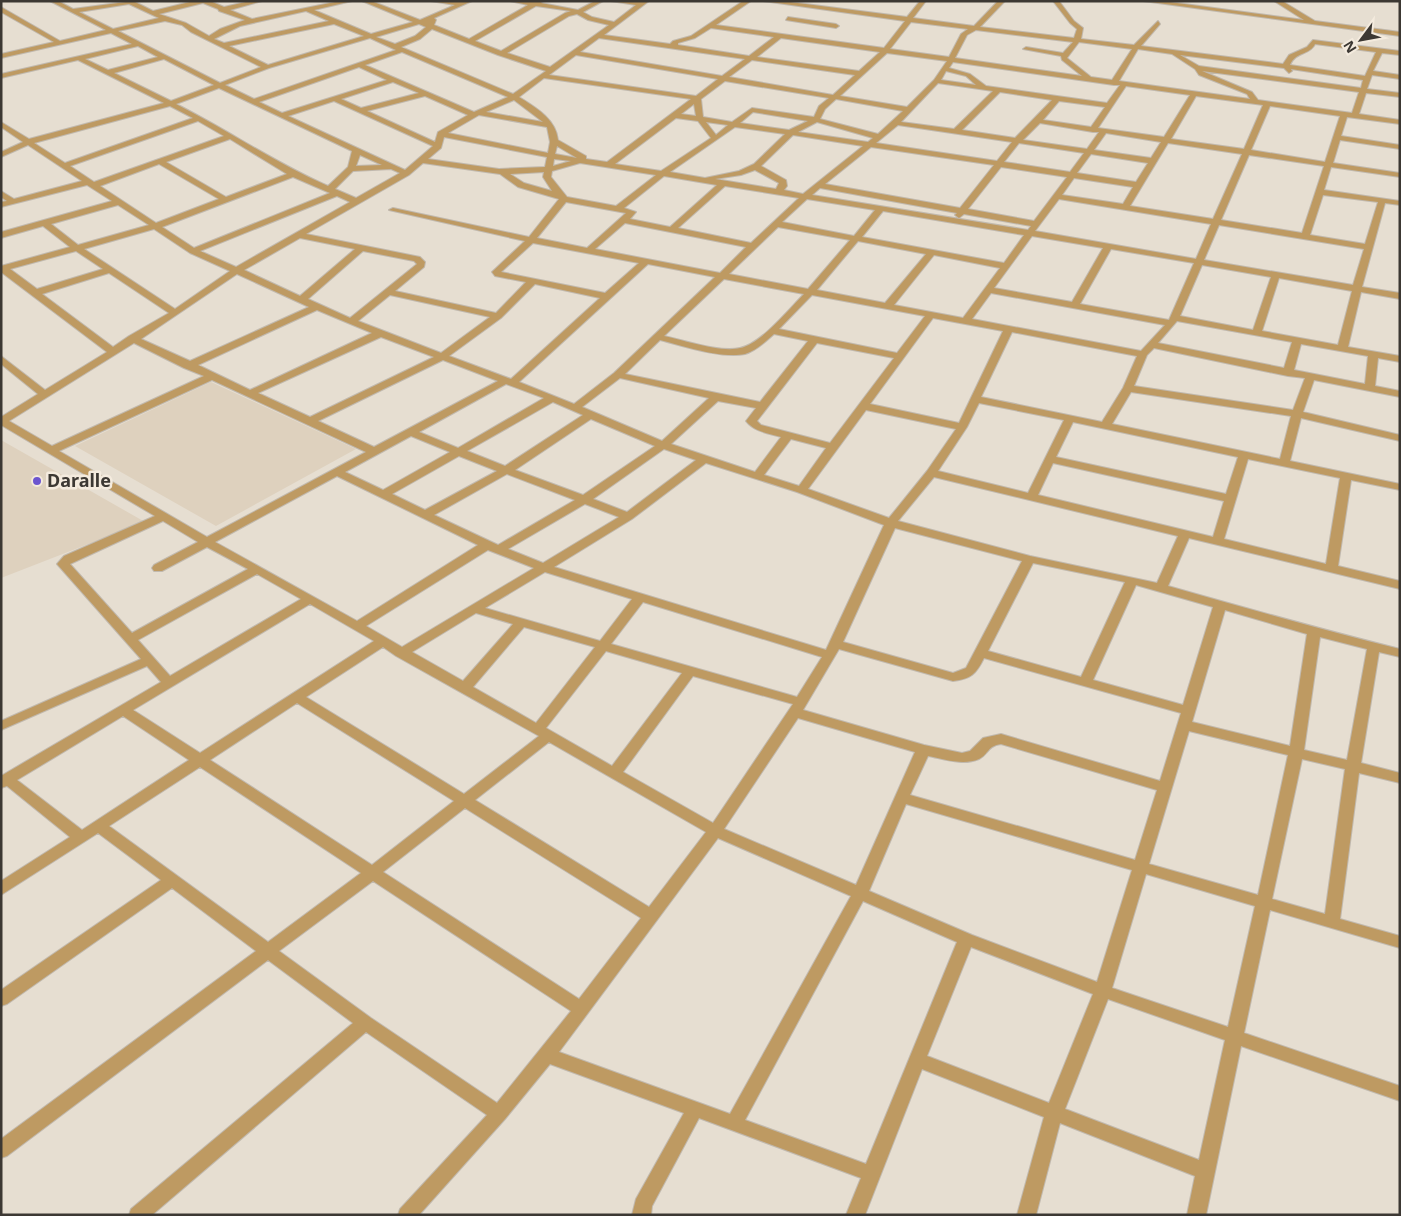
<svg xmlns="http://www.w3.org/2000/svg" width="1401" height="1216" font-family="'Noto Sans',sans-serif">
<style>
.built{fill:#ded1be}
.lines{fill:none;stroke-linecap:round;stroke-linejoin:round}
.minor-casing{stroke:#c1b9ae;stroke-width:2}
.minor{fill:#be9a62;fill-rule:evenodd}
.poi-dot{fill:#6c55cf;stroke:#f4ebde;stroke-width:2}
.labels{text-anchor:middle;stroke-width:5;stroke-linejoin:round;paint-order:stroke}
.poi-label{font-size:18px;font-weight:bold;fill:#3c3833;stroke:#f4ebde;text-anchor:start}
</style>
<rect width="100%" height="100%" fill="#e6ded1"/>
<path class="built" d="M211 382 356 449 216 526 75 446Z
M1 440 145 522 1 578Z"/>
<g class="lines">
<defs>
<path id="minor" d="M50 1H58L73 9 133 1 153 11 194 1H210L224 7 250 1H262L230 10 252 19 340 1H352L314 10 371 34 413 22 362 1H371L420 20 455 5 431 1H472L434 18 436 20 434 25 469 39 528 5 510 1H543L541 3 578 10 595 1H603L583 12 592 17 614 22 636 5 611 1H649L604 35 670 44 673 41 691 36 743 1H751L716 25 884 48 905 21 763 1H782L907 17 920 1H926L913 18 974 26 998 1H1005L980 27 1074 38 1077 29 1070 23 1053 1H1059L1074 21 1083 28 1081 39 1134 45 1158 21 1160 24 1141 46 1283 64 1289 55 1307 47 1313 40 1400 51V55L1382 53 1373 71 1400 75V79L1372 75 1367 89 1400 93V97L1366 93 1359 114 1400 120V124L1347 117 1341 136 1400 145V149L1340 140 1333 163 1400 173V177L1331 167 1324 190 1400 201V205L1385 203 1362 287 1400 293V299L1361 292 1348 347 1400 356V362L1378 358 1375 386 1400 391V397L1314 380 1303 412 1400 435V441L1301 418 1290 461 1400 484V490L1351 480 1338 566 1400 581V589L1189 538 1168 586C1245 608 1324 630 1400 649V657L1379 652 1361 763 1400 773V783L1359 773 1340 919 1400 936V948L1270 910 1244 1033 1400 1086V1101L1241 1046 1206 1215H1187L1195 1176 1060 1123 1036 1215H1017L1044 1117 922 1069 865 1215H846L861 1178 699 1118 652 1206 651 1215H632L636 1199 684 1113 550 1064 505 1119 419 1215H398L400 1209 487 1115 366 1032 152 1215H129L131 1209 353 1023 268 960 7 1156 1 1158V1139L256 951 172 888 7 1004 1 1006V990L161 880 98 833 1 895V881L70 837 7 786 1 788V776L161 682 147 666 1 730V721L141 659 57 564 64 556 155 516 1 425V417L38 394 1 364V356L45 390 107 352 1 272V266L70 247 43 226 1 238V232L112 201 87 185 1 207V202L7 201 1 197V191L14 199 82 181 28 145 1 157V152L23 142 1 127V122L29 139 164 103 78 60 1 78V74L132 44 111 33 1 58V54L54 42 1 12V7L60 41 106 30ZM203 3 218 9 219 11 245 20 220 29 209 36 186 23 159 14ZM129 4 159 18 113 29 79 12ZM536 6 571 11 565 13 501 51 475 41ZM306 11 329 21 224 43 214 39 240 26ZM577 14 588 20 609 25 550 67 507 53 569 16ZM165 21 182 25 191 32 261 67 220 83 118 31ZM911 22 968 29 961 34 949 57 890 49ZM334 24 364 36 268 65 229 46ZM419 24 426 27 415 36 395 44 376 37ZM711 28 774 37 749 56 678 45V43L695 38ZM432 29 498 55 546 71 513 94 401 47 420 39ZM976 30 1073 42 1063 53 1026 47 1023 49 1061 56 1062 60 1082 76 955 58 967 35ZM370 38 396 50 254 99 225 85 269 68ZM599 38 745 59 722 76 580 52ZM781 38 880 52 859 71 757 57ZM1079 42 1132 49 1112 80 1091 77 1067 58ZM1315 44 1376 52 1365 76 1290 65C1295 52 1310 55 1315 44ZM138 46 158 57 108 70 85 59ZM1138 49 1172 54 1195 69 1199 75 1247 94 1250 99 1119 81ZM402 52 508 97 474 112 365 65ZM887 53 947 61 934 80 907 107 840 96ZM576 55 718 79 696 96 549 75ZM1180 55 1284 68 1289 73 1292 71 1291 69 1363 80 1361 88 1199 66ZM164 59 214 85 171 101 114 73ZM752 60 855 75 833 95 729 77ZM953 62 1114 85H1120L1107 103 986 86 970 74 949 68ZM359 67 387 80 282 113 259 102ZM946 71 966 76 976 85 941 80ZM1202 71 1359 92 1352 113 1258 100 1252 92ZM544 78 691 99 607 162 586 159V156L558 140C556 119 535 107 519 97ZM725 81 829 98 819 106 814 117 752 108 732 122 703 117 701 99ZM393 82 419 93 361 108 341 99ZM938 83 993 91 954 129 901 122ZM1126 86 1190 95 1164 137 1098 128ZM219 88 352 151 348 167 328 186C275 163 228 130 176 104ZM1000 92 1052 100 1015 138 962 130ZM425 96 468 115 438 132 435 142 367 111ZM1196 96 1263 105 1244 149 1171 139ZM836 99 903 111 878 134 820 119 825 109ZM514 100 543 122 486 112ZM334 101 433 146 405 170 288 116ZM1059 101 1105 107 1091 127 1043 120ZM694 104 696 116 681 114ZM170 106 193 118 65 163 34 143ZM1270 106 1340 116 1325 162 1251 150ZM753 112 808 121 789 130 740 123ZM479 115 547 127 550 142 548 153 448 133ZM676 118 698 121 711 138 661 171 615 164ZM198 121 224 136 94 182 70 166ZM706 122 728 125 716 135ZM817 122 873 138 868 142 798 132ZM1040 123 1093 132H1099L1087 149 1023 140ZM898 125 1012 142 997 161 876 143ZM735 127 785 134 754 164 739 171 705 178 670 172ZM1106 133 1161 142 1151 158 1094 150ZM793 135 863 146 803 194 784 190 787 186 786 180 761 166ZM444 137 547 157 545 167 499 169 428 159 441 148ZM230 139 287 174 226 197 166 162ZM1019 143 1084 153 1070 172 1004 162ZM1168 143 1242 154 1213 219 1130 206ZM557 146 577 158 555 154ZM871 147 994 165 960 208 825 184ZM1091 154 1148 163 1136 182 1077 173ZM360 155 382 165 356 166ZM1249 155 1324 166 1302 233 1221 220ZM554 159 571 161 553 166ZM423 163 500 174 518 187 559 199 529 237 393 208 389 210 525 241 492 272 495 276 526 282 496 313 395 291 424 267 425 262 420 257 306 234 409 175ZM580 163 656 175 616 206 567 197 551 177 552 171ZM159 164 219 199 156 223 100 186ZM1001 167 1067 177 1034 221 968 209ZM391 169 400 173 356 198 335 189 353 171ZM755 170 779 183 776 189 715 179 741 175ZM544 172 543 177 552 191 524 183 510 174ZM664 176 717 185 670 227 630 219 636 212 624 208ZM293 177 330 193 194 248 162 227ZM1074 178 1133 187 1123 204 1062 195ZM725 186 799 198 751 243 678 228ZM820 188 957 213 955 215 959 218 964 214 1031 226 1028 230 812 195ZM1323 195 1378 202 1365 244 1310 235ZM337 196 350 202 236 267 200 251ZM807 199 875 210 854 236 782 222ZM1059 199 1211 224 1196 259 1035 231ZM566 202 626 213 587 248 537 238ZM118 205 149 225 78 245 51 224ZM883 211 1024 235 1004 263 862 237ZM625 223 746 247 720 273 595 249ZM1219 225 1364 249 1353 285 1204 260ZM778 227 850 240 808 289 729 274ZM154 229 190 253 230 271 175 309 84 249ZM1032 236 1103 248 1072 302 994 288ZM300 238 355 249 300 296 244 270ZM858 241 926 254 885 303 817 290ZM533 243 639 263 605 293 501 272ZM1111 249 1194 263 1169 320 1080 304ZM76 251 103 269 37 289 10 269ZM363 251 414 261 417 264 350 318 308 299ZM934 255 1000 268 963 318 894 305ZM648 264 715 277 614 373 574 404 519 382ZM1202 265 1271 277 1253 330 1180 316ZM109 273 169 313 129 336 113 347 42 294ZM237 274 309 307 190 361 141 339ZM1279 278 1352 291 1338 345 1262 331ZM724 279 804 294C789 309 761 344 740 348 720 353 684 340 664 336ZM535 284 600 298 511 379 449 356 501 318ZM991 293 1165 325 1141 351 972 319ZM390 295 490 317 441 353 358 321ZM812 295 925 316 897 353 779 329ZM317 310 372 333 250 390 198 365ZM933 318 1003 331 959 423 870 404ZM1177 321 1292 342 1284 368 1158 343ZM1012 332 1137 356 1123 388 1102 422 981 397ZM774 334 808 341 760 402 625 374 660 340C683 346 722 359 745 354 756 351 766 341 774 334ZM381 337 434 357 310 417 258 393ZM134 343 184 368 204 376 52 446 9 421ZM817 343 894 358 830 443 761 425 757 421ZM1301 344 1368 356 1365 384 1294 370ZM1154 348 1288 376 1305 378 1293 410 1134 386 1147 355ZM443 360 498 381 374 447 318 421ZM620 378 709 398 662 441 582 407ZM212 380 366 452 207 537 59 451ZM506 384 544 398 458 448 419 432ZM1131 392 1291 416 1280 459 1112 424ZM718 401 756 408 746 421C755 432 768 433 781 437L755 472 671 444ZM553 402 583 415 505 466 467 451ZM979 403 1064 420 1028 493 938 471 967 427ZM866 410 956 429 927 471 889 518 808 489ZM591 419 655 446 583 495 515 470ZM1073 422 1238 457 1226 494 1056 457ZM411 436 450 452 383 490 345 472ZM791 439 826 448 799 486 764 475ZM664 449 696 460 627 512 593 499ZM459 456 497 471 425 510 392 494ZM1248 459 1340 478 1326 564 1224 539ZM706 463 797 492 884 525 826 650 554 567 632 519ZM1053 463 1224 501 1213 537 1038 495ZM507 474 575 500 498 545 434 515ZM337 476 478 545 357 621 215 542ZM934 477 1178 536 1157 583 1030 556 898 521ZM585 504 619 517 543 563 508 549ZM163 521 198 542 154 565 152 568 154 571H162L207 547 248 569 132 633 70 564ZM895 528 1022 561 966 668 953 673 843 642ZM488 550 534 568 402 647 366 626ZM1033 563 1125 582 1081 677 988 651ZM545 572 632 599 600 641 485 608ZM257 574 301 599 170 676 138 640ZM1136 585 1213 607 1183 705 1093 680ZM643 602 822 657 797 697 611 644ZM310 604 374 641 200 753 133 710ZM1225 610 1307 634 1290 746 1192 722ZM476 613 513 624 463 681 412 652ZM524 627 595 647 536 723 473 687ZM1320 637 1367 649 1347 760 1304 750ZM383 647 396 656 539 736 464 794 306 697ZM839 649 953 681C971 679 976 674 984 658L1181 713 1160 781 1001 734 983 738 970 751 962 753 924 745 803 710ZM606 651 682 673 612 766 546 728ZM693 676 793 704 713 823 623 772ZM297 703 454 801 372 865 210 760ZM123 716 189 760 82 830 17 780ZM798 718 915 752 856 885 724 829ZM1189 731 1288 755 1258 895 1149 864ZM549 742 706 832 649 907 475 800ZM1001 744 1157 790 1135 860 910 795 928 756C944 759 963 766 979 759 989 754 987 746 1001 744ZM1302 759 1345 769 1325 914 1272 899ZM200 767 361 873 268 942 109 826ZM906 804 1132 870 1097 982 972 935 869 891ZM465 808 641 918 579 999 383 872ZM718 838 851 896 730 1114 559 1052ZM1146 874 1255 906 1228 1027 1112 988ZM373 881 571 1011 497 1103 371 1018 279 951ZM863 901 957 942 866 1164 745 1120ZM971 947 1093 994 1049 1103 927 1056ZM1108 999 1225 1040 1199 1160 1065 1109Z
M1143 1H1162L1304 20 1274 1H1282L1315 21 1400 32V36Z
M788 17 836 24 839 26 836 28 786 20Z"/>
</defs>
<use href="#minor" class="minor-casing"/>
<use href="#minor" class="minor"/>
</g>
<circle class="poi-dot" cx="37" cy="481" r="5"/>
<g class="labels">
<g class="poi-label">
<text x="47" y="487">Daralle</text>
</g>
</g>
<rect width="1401" height="1216" fill="none" stroke="#3c3833" stroke-width="5"/>
<g transform="translate(1361 40) rotate(238)" stroke="#f4ebde" stroke-width="4" paint-order="stroke">
<path d="M0-4L9 19L0 12L-9 19Z" fill="#3c3833"/>
<text y="-8" font-size="14" font-weight="bold" text-anchor="middle" fill="#3c3833">N</text>
</g>
</svg>
